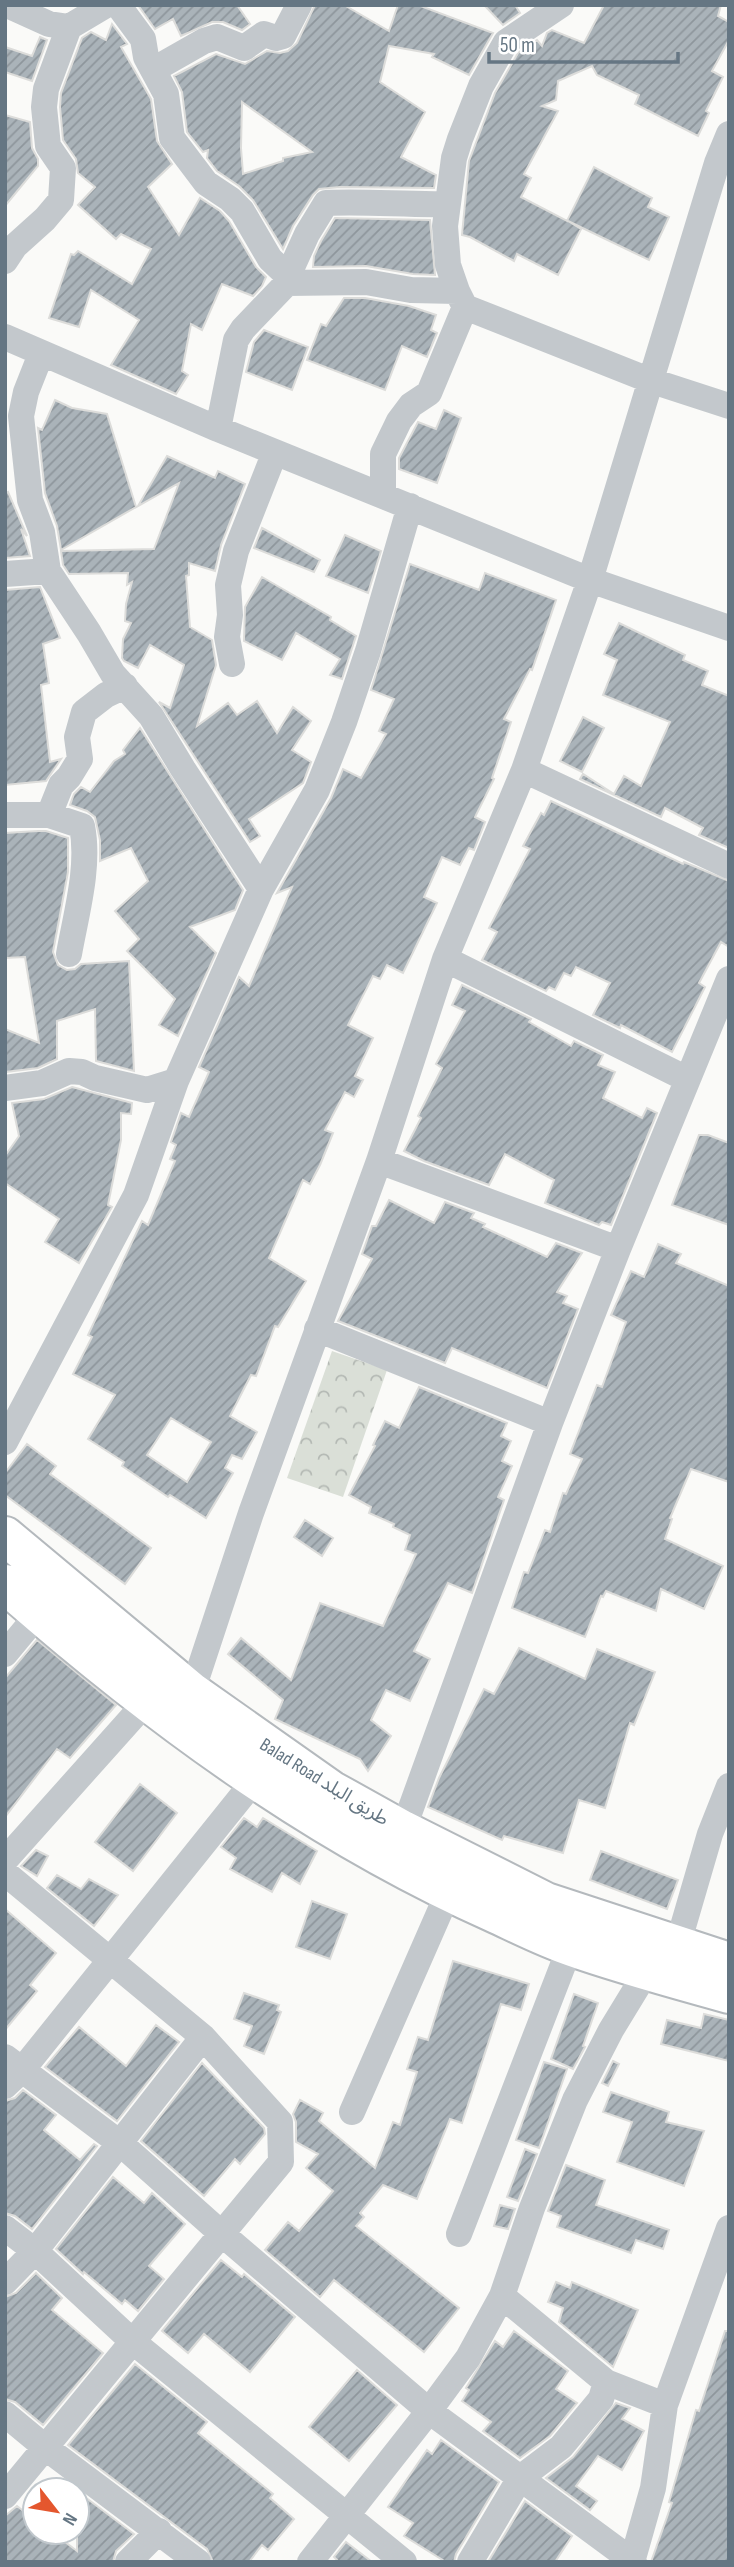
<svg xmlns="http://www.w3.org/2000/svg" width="734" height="2567" font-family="'Sofia Sans Condensed','Noto Sans Arabic',sans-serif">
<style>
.park{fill:url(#park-crowns)}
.building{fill:url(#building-hatch);stroke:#dcdcda;stroke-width:2;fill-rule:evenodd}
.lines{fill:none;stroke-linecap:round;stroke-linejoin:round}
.highway-casing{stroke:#b4b9bd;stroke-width:42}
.minor{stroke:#c3c8cc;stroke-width:26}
.highway{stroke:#fff;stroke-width:38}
.labels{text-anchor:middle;stroke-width:7;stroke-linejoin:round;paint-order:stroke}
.street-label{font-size:19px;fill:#657683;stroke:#fff}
</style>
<defs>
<pattern id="park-crowns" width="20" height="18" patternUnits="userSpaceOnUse" patternTransform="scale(1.75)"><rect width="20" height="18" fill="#dadfd7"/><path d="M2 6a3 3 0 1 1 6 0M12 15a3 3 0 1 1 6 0" fill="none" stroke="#b4b9b4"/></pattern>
<pattern id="building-hatch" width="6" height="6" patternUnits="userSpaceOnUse" patternTransform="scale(1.75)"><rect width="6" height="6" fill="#aab3b9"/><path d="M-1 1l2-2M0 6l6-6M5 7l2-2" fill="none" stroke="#8e969c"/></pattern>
</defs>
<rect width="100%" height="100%" fill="#fafaf8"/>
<path class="park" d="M332 1351 387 1370 343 1497 287 1478Z"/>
<path class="building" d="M138 5H237L250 24 242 30 223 22H212L181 36 173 19 155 29Z
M315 5H344L389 31 398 5H418L493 33 469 75 432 57 434 54 389 46 380 82 425 112 401 157 436 175 434 188 340 187 319 189 313 195 293 226 283 249 253 200 239 186 217 171 207 158 208 150 203 152 187 132 182 92 174 76 216 54 245 64 267 51 280 53 288 51 297 43ZM242 102 312 152 283 158V161L243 174 241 148Z
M484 5H515L520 13 503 25Z
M604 5H721L718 16 729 22V40L712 71 723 77 706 111 709 113 698 136 635 104 639 95 597 75 592 66 558 81 556 100 542 106 558 111 524 174 531 178 521 197 567 221 594 167 652 198 648 207 669 217 649 260 568 221 581 229 558 275 517 254 514 261 470 237 462 235 469 161 495 93 518 53 537 40 542 46 547 33 552 30 584 43Z
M112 24 127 44 121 47 151 99 157 141 172 164 148 187 179 235 200 198 220 211 229 221 256 267 266 277 262 286 253 296 222 284 202 330 191 324 182 371 188 375 176 394 111 365 139 320 91 290 79 327 49 318 71 254 74 255 78 251 132 284 151 249 121 234 116 239 78 205 95 187 78 173 76 159 63 140 60 107 61 93 82 38 91 32 106 40Z
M40 37 47 40 32 81 5 72V47L32 56Z
M5 115 30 122 32 148 38 159V166L5 206Z
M335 218 430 220 435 275 413 274 366 266 313 267 314 256 321 241Z
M344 298H365L409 306 436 315 431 330 437 333 427 357 402 346 385 390 307 360 321 324 326 326Z
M264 330 308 347 292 390 246 372 254 342Z
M55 400 72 408 107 414 136 507 61 550 57 526 45 493 38 428 42 430Z
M444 410 461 418 437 483 399 469V458L418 422 436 429Z
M167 456 215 478 218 471 245 484 221 545 215 571 189 563V575L186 576 190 627 212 640 216 665 197 726 228 703 237 715 257 701 277 733 293 707 311 721 292 750 311 762 303 783 249 819 260 836 250 842 159 702 170 708 184 665 150 645 138 668 124 661 122 658 123 639 131 623 125 621 126 604 132 582 127 585 128 573 69 574 63 565 61 551 154 549 179 483 138 506Z
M8 492 27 536 21 529 30 556 5 558V493Z
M262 528 320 560 314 572 254 548Z
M345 535 381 551 368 593 326 576Z
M410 564 479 590 485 573 556 600 532 670 530 669 504 719 511 722 492 778 494 779 475 817 485 822 474 850 469 848 460 865 442 857 424 897 437 903 403 973 387 965 380 979 373 976 348 1025 373 1038 355 1076 363 1080 354 1097 345 1092 325 1130 333 1133 320 1165 310 1184 303 1180 269 1258 306 1281 278 1327 275 1326 256 1376 251 1375 230 1416 257 1432 242 1459 232 1455 225 1468 233 1473 206 1518 170 1495 168 1497 122 1466 124 1462 88 1439 115 1395 73 1374 92 1337 88 1335 142 1221 148 1225 175 1161 170 1159 176 1145 171 1142 181 1113 189 1117 209 1072 199 1067 239 977 249 986 292 887 277 893 331 798 343 769 361 778 386 734 379 731 394 699 371 690ZM171 1418 211 1442 187 1482 147 1455Z
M262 577 331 617 330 620 356 636 342 679 330 675 340 659 296 633 282 660 244 641 245 607Z
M40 587 60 638 43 644 49 683 41 685 50 762 61 759 46 781 5 785V590Z
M619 623 685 655 683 660 708 671 702 685 729 696V848L699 835 703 828 665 808 661 817 580 779 583 774 614 794 624 776 641 786 670 722 603 695 617 660 604 654Z
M583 717 604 728 582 772 560 761Z
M140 728 243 890 235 910 190 927 216 953 178 1036 159 1025 175 999 127 951 139 939 115 911 148 881 131 848 100 861V840L95 817 87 811 70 805 74 794 81 787 90 792 114 761 125 754 123 750Z
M551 801 683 864 684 862 729 881V947L721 942 699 983 705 987 672 1052 621 1025 620 1028 593 1015 610 983 576 967 571 976 564 973 555 990 549 987 546 991 482 960 497 932 489 928 530 849 523 846 541 813 544 815Z
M38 831H46L68 838V872L53 952 58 965 67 970 75 969 81 964 129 961 134 1071 96 1061 95 1009 57 1021V1059L38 1068 5 1072V1029L39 1043 25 957 5 958V833Z
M462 985 531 1019 529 1022 571 1046 574 1041 603 1055 598 1065 615 1072 603 1098 642 1118 647 1108 657 1113 611 1225 602 1222 599 1225 545 1203 554 1180 505 1154 489 1185 424 1161 404 1151 421 1118 418 1116 442 1068 436 1064 465 1011 452 1005Z
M72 1087 132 1103 131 1114 121 1113V1140L108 1205 112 1207 79 1263 45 1242 59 1219 5 1183V1156L19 1136 12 1103 44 1099Z
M699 1135H708L729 1143V1225L672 1205Z
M389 1200 434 1223 445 1202 474 1213 471 1218 485 1224 483 1227 547 1257 556 1243 582 1253 557 1292 567 1296 563 1303 578 1309 547 1388 452 1348 445 1363 338 1321 372 1259 362 1254 372 1226H376Z
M658 1244 681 1254 676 1263 729 1286V1482L691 1469 670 1518 672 1519 665 1539 723 1566 704 1609 661 1589 656 1611 606 1591 603 1597 601 1596 585 1637 512 1608 524 1572 528 1573 545 1530 550 1532 563 1493 566 1494 582 1459 570 1454 597 1385 602 1387 626 1322 611 1315 631 1271 644 1277Z
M419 1387 507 1423 501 1436 511 1441 502 1461 512 1466 498 1497 504 1500 472 1593 448 1583 414 1651 430 1659 410 1701 386 1690 371 1720 391 1736 368 1771 360 1759 275 1719 283 1700 228 1654 241 1638 291 1680 320 1603 383 1626 416 1554 405 1550 410 1535 393 1527 394 1524 369 1513 371 1507 349 1495 375 1446 373 1445 385 1421 399 1428Z
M27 1444 56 1466 50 1474 151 1548 125 1584 5 1495V1473Z
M305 1520 333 1538 322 1556 294 1537Z
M37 1640 116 1705 70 1758 57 1749 5 1817V1678Z
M519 1648 585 1679 597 1649 655 1672 634 1725 630 1723 605 1808 579 1800 563 1853 504 1836 502 1840 428 1807 439 1778 484 1689 494 1694Z
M140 1784 177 1813 133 1871 95 1842Z
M244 1818 257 1827 263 1818 317 1851 300 1884 282 1873 272 1892 230 1869 236 1858 221 1847Z
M36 1850 48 1856 37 1876 21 1866Z
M601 1851 678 1880 667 1909 590 1880Z
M57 1875 81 1889 89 1879 118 1895 94 1926 47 1888Z
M312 1901 347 1914 330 1959 296 1947Z
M5 1909 56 1953 30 1985 37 1991 5 2030Z
M453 1961 529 1984 521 2010 501 2004 462 2123 450 2119 417 2199 383 2185 360 2213 364 2217 356 2226 459 2308 424 2352 334 2280 320 2297 265 2250 288 2222 299 2231 333 2191 306 2168 318 2154 296 2142V2122L293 2114 300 2100 323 2113 319 2121 375 2168 393 2122 400 2125 417 2072 407 2069 418 2037 428 2040Z
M244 1993 279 2005 277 2010 281 2012 264 2054 244 2046 252 2026 234 2019Z
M574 1994 598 2003 583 2046 585 2047 573 2069 551 2059Z
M704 2014 729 2020V2061L661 2044 667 2020 701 2028Z
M156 2025 179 2042 117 2121 45 2067 79 2027 126 2066Z
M613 2061 619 2064 608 2086 602 2083Z
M544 2062 567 2069 539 2148 516 2140Z
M202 2063 264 2128 265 2134 240 2164 235 2159 204 2196 141 2141Z
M23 2090 56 2115 44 2130 80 2160 94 2144 97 2146 32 2229 15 2216 5 2213V2101L15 2098Z
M611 2092 669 2112 666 2122 704 2131 684 2186 617 2162 632 2122 603 2112Z
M525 2149 537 2154 518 2201 507 2197Z
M566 2165 605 2180 596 2205 669 2230 663 2249 636 2240 631 2253 557 2227 561 2216 548 2211Z
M113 2177 144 2203 152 2193 185 2224 149 2266 164 2279 138 2311 125 2300 122 2304 84 2272 83 2274 56 2249Z
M500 2205 515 2209 508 2229 494 2226Z
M221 2260 242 2277 244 2274 295 2317 250 2372 204 2334 188 2353 162 2331Z
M36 2273 62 2298 52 2310 103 2353 43 2425 15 2402 5 2399V2297L16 2293Z
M556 2282 570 2288 572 2282 638 2310 613 2367 559 2322 563 2308 548 2302Z
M514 2331 568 2371 556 2389 577 2403 550 2436 520 2458 483 2431 491 2422 462 2401 469 2390 466 2388 495 2341 503 2347Z
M725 2331H729V2562H651L672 2503 669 2502 696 2410 699 2411Z
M135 2364 207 2422 198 2433 273 2494 270 2498 294 2519 268 2550 262 2545 249 2562H213L207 2549 68 2445Z
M357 2370 397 2405 349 2461 309 2427Z
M616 2403 630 2408 622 2419 644 2431 622 2470 598 2456 576 2486 597 2501 590 2510 546 2478 573 2457Z
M441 2440 499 2482 456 2554 454 2562H446L404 2536 413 2523 388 2507 427 2450 432 2454Z
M77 2491 134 2534 116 2551 113 2562H5V2516L17 2506 35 2520V2532H52L77 2551Z
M525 2501 572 2536 555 2562H488Z
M346 2542 372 2562H339L334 2557Z"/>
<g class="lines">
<defs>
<path id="highway" d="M5 1536 192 1692 331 1790 403 1830 546 1902 729 1962
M5 1584C153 1714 314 1833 494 1913 520 1925 545 1938 572 1947 623 1965 676 1979 729 1994"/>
</defs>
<use href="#highway" class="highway-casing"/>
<path class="minor" d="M7 5 49 24 69 27
M118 5 143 39 146 57 166 94 172 138 206 183 230 199 242 211 270 259 288 276 287 283
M153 70 204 41 217 37 244 48 264 34 276 38 283 36 299 5
M5 261 15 246 45 219 61 200 63 168 48 146 44 107 46 89 69 27 106 5
M288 276 307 234 326 203C366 201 406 205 446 204
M457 291 448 265 445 226 454 158 460 139 481 86 506 42 561 5
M5 337 218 429 590 580 729 628
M41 354 26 392 21 416 30 500 42 532 48 571 89 633 113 674 151 716 183 769 261 889
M218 429 236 340 243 329 287 283 366 282 411 290 457 291 465 307 649 380 729 406
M383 495V454L399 421 411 405 429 393 465 307
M5 574 48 571
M232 664 227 637 230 615 228 585 236 551 275 452
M524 770 729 866
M5 815H49
M69 954C76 914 90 867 82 826L49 815 61 785 69 777 80 759 77 737 84 712 106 695 125 686
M445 959 687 1079
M5 1088 42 1083 69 1071 82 1072 95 1078 147 1090 176 1081
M379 1161 618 1249
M317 1329 550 1423
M5 1442 136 1195 176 1081 261 889 317 790 344 722 368 651 410 506
M5 1654 39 1613
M192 1692 251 1513 379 1161 445 959 524 770 590 580 717 163 729 134
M403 1830 550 1423 618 1249 729 979
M5 1860 148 1700
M5 1873 203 2037 280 2122 281 2162 5 2496
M677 1947 710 1834 729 1786
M5 2057 121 2144 222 2234 429 2411 634 2562
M5 2086 22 2070 254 1781
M352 2112 448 1893
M5 2228 35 2251 132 2341 404 2562
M459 2234 570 1947
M5 2282 35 2251 203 2037
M502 2296 606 2382 665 2405
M5 2414 46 2448 198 2562
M128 2562 159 2531
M310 2562 429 2411 468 2358 502 2296 532 2208 575 2100 611 2030 647 1971
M470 2562 520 2478 561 2447 601 2399 606 2382
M632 2562 653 2488 665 2405 729 2228"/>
<use href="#highway" class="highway"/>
</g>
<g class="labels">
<g class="street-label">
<text transform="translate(325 1781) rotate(32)" y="7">Balad Road طريق البلد</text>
</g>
</g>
<rect width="734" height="2567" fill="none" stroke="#657683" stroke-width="14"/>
<g transform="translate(56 2511) rotate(121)"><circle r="33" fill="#ffffff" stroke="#c1c8cd" stroke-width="2"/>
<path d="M0-5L12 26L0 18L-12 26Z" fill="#e4572e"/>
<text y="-10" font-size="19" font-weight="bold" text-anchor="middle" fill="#657683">N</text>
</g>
<path d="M489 52v10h189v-10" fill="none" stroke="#657683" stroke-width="3.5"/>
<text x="500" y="52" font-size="21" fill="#657683" stroke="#ffffff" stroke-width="5" paint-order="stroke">50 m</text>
</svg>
